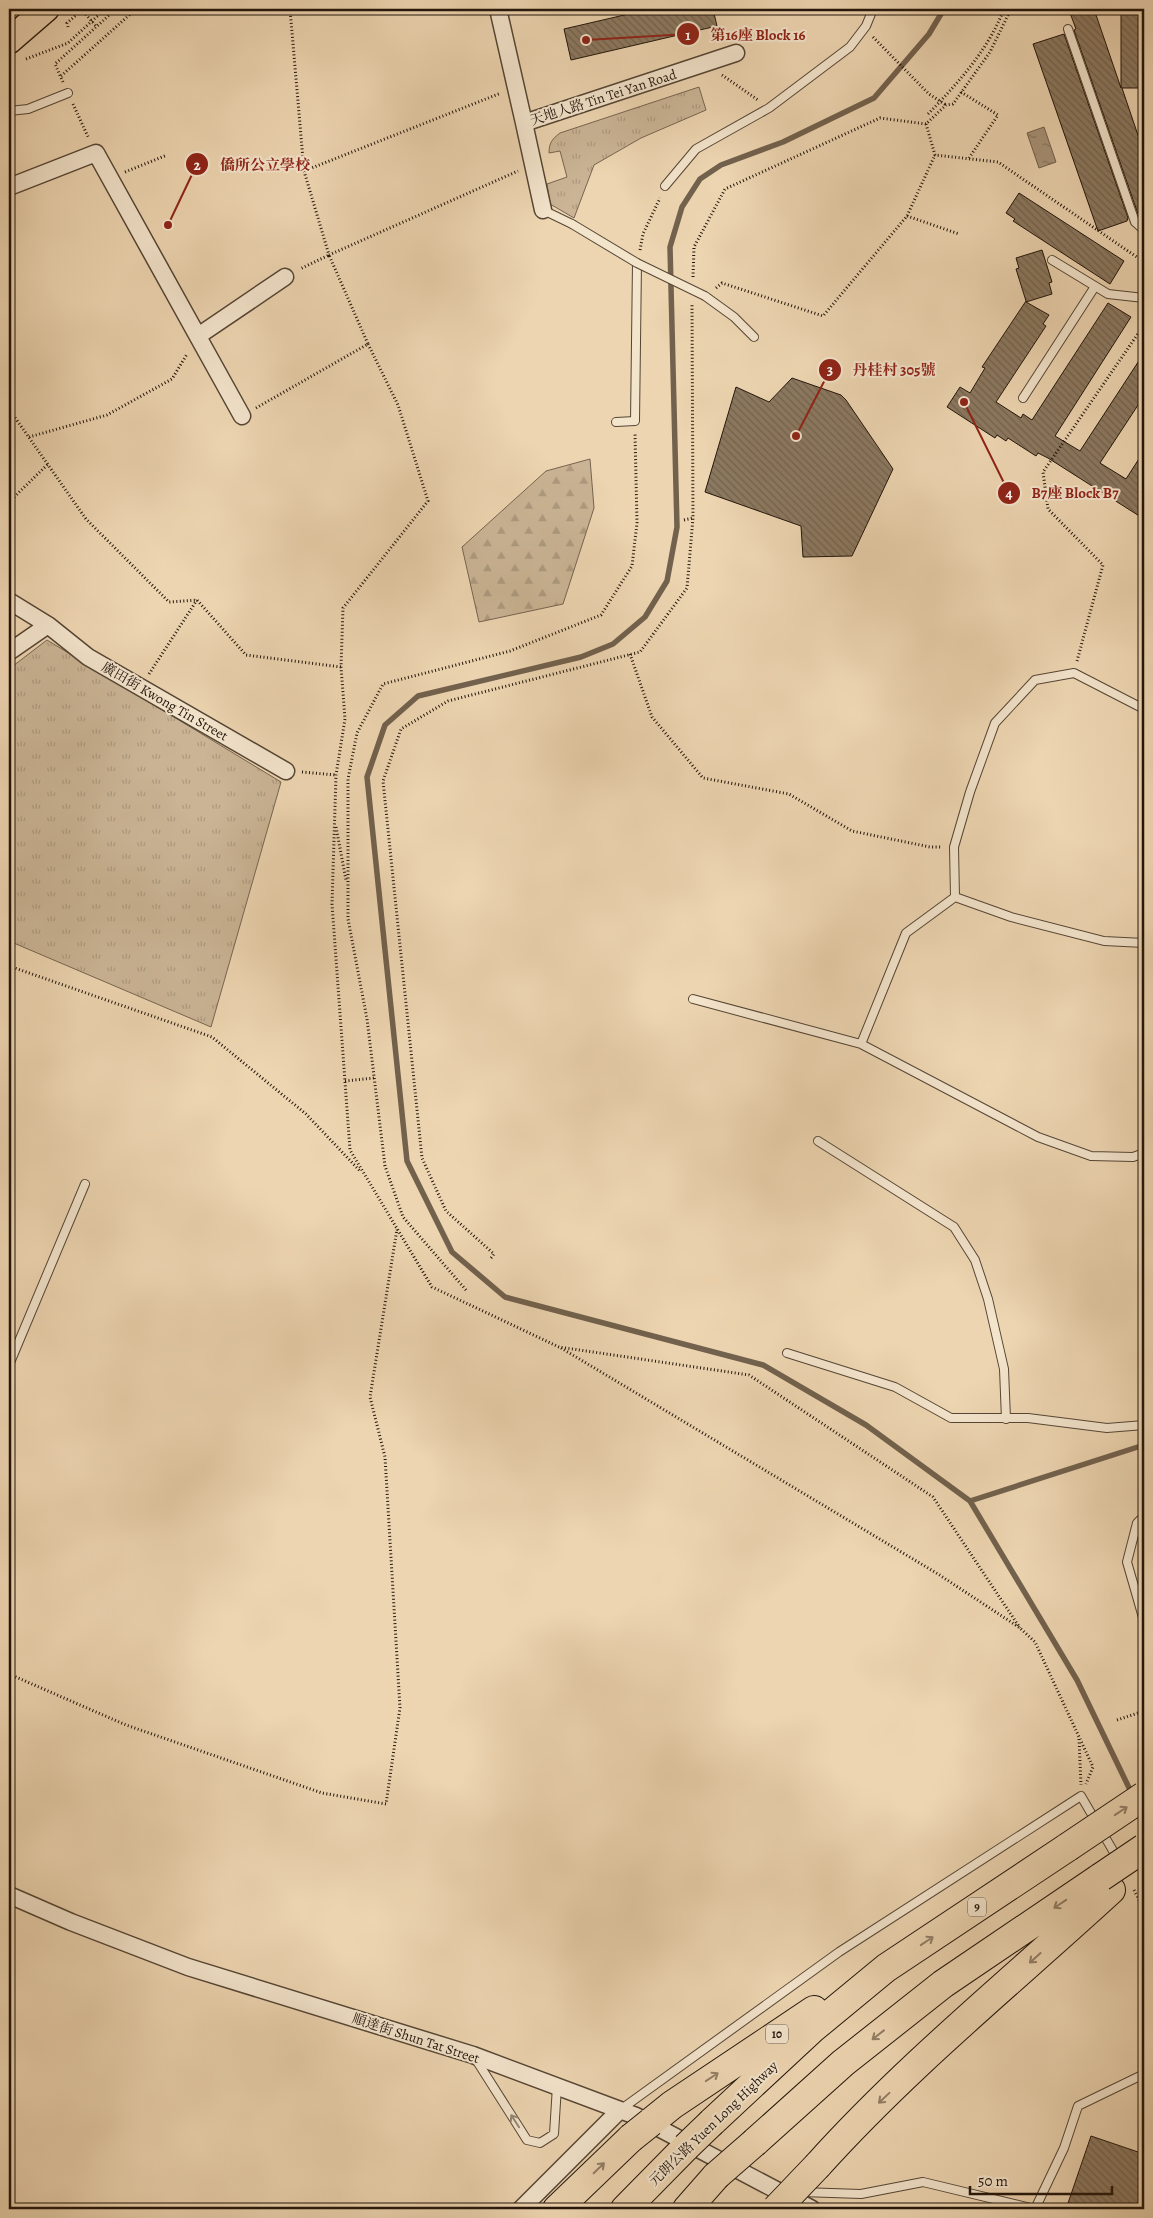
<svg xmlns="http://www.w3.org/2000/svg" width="1153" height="2218" font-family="Alegreya,'Noto Serif SC',serif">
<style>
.grass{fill:url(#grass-tufts);stroke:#766450}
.forest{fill:url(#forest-firs);stroke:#766450}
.water{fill:url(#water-ripples);stroke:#72614d}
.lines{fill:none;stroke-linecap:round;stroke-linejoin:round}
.stream{stroke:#72614d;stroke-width:5.5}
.building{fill:url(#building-back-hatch);stroke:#22150b}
.service-casing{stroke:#554534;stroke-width:10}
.minor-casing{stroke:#554534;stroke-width:19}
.primary-casing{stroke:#22150b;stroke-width:28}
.motorway-casing{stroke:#22150b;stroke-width:30}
.path{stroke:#22150b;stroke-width:3;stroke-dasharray:1 2.5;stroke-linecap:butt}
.service{stroke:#f3e4cc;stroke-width:8}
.minor{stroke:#f3e4cc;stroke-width:16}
.primary{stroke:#edd5b1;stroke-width:25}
.motorway{stroke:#edd5b1;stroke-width:28}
.service-bridge-casing{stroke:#554534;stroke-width:10;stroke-linecap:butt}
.motorway-bridge-casing{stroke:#22150b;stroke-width:30;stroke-linecap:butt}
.path-bridge{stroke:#22150b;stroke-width:3;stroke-dasharray:1 2.5;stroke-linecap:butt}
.service-bridge{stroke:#f3e4cc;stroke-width:8}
.motorway-bridge{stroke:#edd5b1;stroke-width:28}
.oneway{stroke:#927f66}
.oneway2{stroke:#958775}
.labels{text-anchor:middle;stroke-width:4;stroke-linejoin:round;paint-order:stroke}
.shield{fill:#f3e4cc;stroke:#615345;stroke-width:1}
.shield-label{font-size:12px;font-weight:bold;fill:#22150b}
.street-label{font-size:14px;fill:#22150b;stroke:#f3e4cc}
.leader{fill:none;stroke:#8f2418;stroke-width:2}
.callout-dot{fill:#8f2418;stroke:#f3e4cc;stroke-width:2}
.mark-label{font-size:15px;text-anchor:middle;font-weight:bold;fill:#fff}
.callout-label{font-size:15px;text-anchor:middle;font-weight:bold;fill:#8f2418;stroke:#f3e4cc;stroke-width:4;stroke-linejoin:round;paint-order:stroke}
</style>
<defs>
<pattern id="grass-tufts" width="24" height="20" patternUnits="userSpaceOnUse" patternTransform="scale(1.25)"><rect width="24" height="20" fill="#cab495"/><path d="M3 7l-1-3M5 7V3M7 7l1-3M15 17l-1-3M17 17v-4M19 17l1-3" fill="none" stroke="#ad9a7f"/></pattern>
<pattern id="forest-firs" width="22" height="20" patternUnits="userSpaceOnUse" patternTransform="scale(1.25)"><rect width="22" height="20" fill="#cab495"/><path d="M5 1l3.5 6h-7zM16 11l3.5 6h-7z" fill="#ad9a7f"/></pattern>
<pattern id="water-ripples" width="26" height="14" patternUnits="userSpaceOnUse" patternTransform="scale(1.25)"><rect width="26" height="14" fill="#a89479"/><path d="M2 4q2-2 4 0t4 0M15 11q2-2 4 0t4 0" fill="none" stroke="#887861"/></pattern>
<pattern id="building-back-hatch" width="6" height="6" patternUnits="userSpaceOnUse" patternTransform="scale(1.25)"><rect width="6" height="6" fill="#8c7961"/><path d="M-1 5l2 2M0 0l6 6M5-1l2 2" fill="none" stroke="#72624e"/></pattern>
</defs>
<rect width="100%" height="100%" fill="#edd5b1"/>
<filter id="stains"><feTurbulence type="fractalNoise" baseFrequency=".004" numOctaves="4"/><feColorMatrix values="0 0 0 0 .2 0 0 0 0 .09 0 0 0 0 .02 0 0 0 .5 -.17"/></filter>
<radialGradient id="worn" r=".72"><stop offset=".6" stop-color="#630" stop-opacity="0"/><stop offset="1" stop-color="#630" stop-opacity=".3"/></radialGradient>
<path class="grass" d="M699 87 706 110 641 138 594 165 574 218 550 204 547 184 567 177 560 151 549 153C549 143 552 139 560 133Z
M47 640 281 782 211 1027 9 941V669Z"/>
<path class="forest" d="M590 459 594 508 563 604 479 622 462 547 546 471Z"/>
<path class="water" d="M1044 127 1056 162 1039 168 1027 133Z"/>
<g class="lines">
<path class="stream" d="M944 9 929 34 874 98 783 142 721 165 700 179 682 207 670 247 677 527 667 581 645 617 613 644 581 657 418 696 385 725 367 777 407 1161 452 1252 505 1297 763 1365 866 1425 970 1501 1077 1680 1133 1796
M970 1501 1144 1445
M1139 1809 1144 1820"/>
</g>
<path class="building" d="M650 9H713L717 26 571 60 564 29Z
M1081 9H1094L1121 88V12H1144V88H1122L1144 153V212L1138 214 1074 30 1076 29 1070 13Z
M1064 34 1128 218 1127 221 1098 231 1033 44Z
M1019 193 1124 261 1110 284 1013 221 1015 219 1006 213Z
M1042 250 1052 282 1049 283 1052 294 1026 302 1049 315 1043 324 1046 326 996 402 1021 418 1023 414 1032 420 1108 303 1131 317 1055 436 1080 451 1144 353V396L1100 463 1126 479 1144 451V519L1048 458 1038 453 1036 456 1008 438 1006 441 997 435 995 438 947 407 960 387 970 393 985 368 982 367 1026 301 1016 269 1019 268 1016 258Z
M792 378 841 395 846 400 893 469 852 556 803 557 801 526 705 492 736 387 769 402Z
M1091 2136 1144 2154V2209H1066Z"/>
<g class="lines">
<defs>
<path id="service" d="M1068 29 1135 222 1144 230
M9 111 28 109 68 93
M665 186 696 149 769 108 850 47 866 26 873 9
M543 210 572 224
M1052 260 1108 294 1144 298
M705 296 734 317 754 337
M1023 398 1094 288
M616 422 635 421 637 263
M1144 709 1074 673 1035 680 995 723 970 792 954 847 955 897 1011 917 1104 941 1144 943
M693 999 861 1044 1038 1137 1091 1156 1133 1157 1144 1153
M861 1044 906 933 955 897
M818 1141 954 1227 975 1260 988 1299 1004 1369 1006 1419
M787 1353 895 1387 951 1418H1028L1107 1428 1144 1425
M9 1365 85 1184
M1144 1516 1137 1523 1127 1562 1144 1621
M475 2058 527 2140 540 2143 554 2134 557 2086
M620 2110 839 1952 1081 1796 1119 1861
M801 2192 861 2194 923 2182 1035 2209
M1035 2209 1064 2148 1078 2106 1144 2074"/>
<path id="minor" d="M498 9 524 123 736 53
M524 123 543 210
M9 187 96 153 242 416
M198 336 285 277
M9 601 48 625 88 657 286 771
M9 652 48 625
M9 1895 71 1922 188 1967 473 2055 636 2116 812 2209
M521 2209 620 2110"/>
<path id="primary" d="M9 41 46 9"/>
<path id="motorway" d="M651 2122 672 2105 814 2010
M712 2122 812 2029 886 1968 1068 1847
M755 2142 843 2063 943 1984 1101 1877
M818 2165C907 2066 1012 1981 1111 1890
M557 2209 631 2138
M625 2209 686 2147
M687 2209 716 2176"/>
</defs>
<use href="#service" class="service-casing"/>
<use href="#minor" class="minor-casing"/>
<use href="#primary" class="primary-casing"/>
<use href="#motorway" class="motorway-casing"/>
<path class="path" d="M290 9 304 171 501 93
M68 27 67 23 82 10
M873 37 929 94 946 105
M26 59 68 43 105 9
M722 75 758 100
M61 76 136 9
M63 82 55 64 116 9
M961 92 998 115 969 158
M73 104 89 139
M928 114C959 82 988 50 1004 9
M926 124 935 155 998 162 1144 262
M304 171 329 255 518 171
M125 172 167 155
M907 216 959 234
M640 250 643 234 660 198
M693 277 694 247 725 189 880 118 926 124 946 105 953 104 990 52 1011 9
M716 288 722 283 823 316 907 216 935 155
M368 344 398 405 428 501 343 608 341 667 345 719 336 775 332 904 350 1150 432 1287 559 1347 749 1375 933 1497 1020 1628
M256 408 368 344 329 255 300 269
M9 409 86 519 169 602 197 600 246 655 341 667
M29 437 107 415 172 379 187 354
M9 502 48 464
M684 520 693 518
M630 654 652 717 703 778 789 794 852 831 930 847H941
M1077 661 1103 565 1048 509 1043 472 1144 325
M149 674 197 600
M302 772 336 775
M336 827 346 880
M9 966 212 1037 306 1114 361 1172
M345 1081 374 1078
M491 1258 494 1254 446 1211 422 1158 383 781 401 729 448 701 640 652 687 588 693 518 692 304
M466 1290 403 1217 385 1166 367 1019 348 919V779L357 733 383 684 510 651 601 615 632 566 637 523 635 434
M561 1348 938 1574 1020 1628 1035 1642 1093 1767 1086 1784
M9 1674 126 1725 322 1793 386 1804 400 1708 385 1457 370 1397 397 1229
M1117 1720 1144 1711
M1079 1739 1081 1785
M1134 1890 1144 1910"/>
<use href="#service" class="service"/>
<use href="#minor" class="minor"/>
<use href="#primary" class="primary"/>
<use href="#motorway" class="motorway"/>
<defs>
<path id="service-bridge" d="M572 224 637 263 705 296"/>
<path id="motorway-bridge" d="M1068 1847 1144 1796
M1101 1877 1144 1848
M631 2138 651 2122
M686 2147 712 2122
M716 2176 755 2142
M776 2209 818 2165"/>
</defs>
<use href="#service-bridge" class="service-bridge-casing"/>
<use href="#motorway-bridge" class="motorway-bridge-casing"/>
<path class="path-bridge" d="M81 9 96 26"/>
<use href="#service-bridge" class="service-bridge"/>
<use href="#motorway-bridge" class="motorway-bridge"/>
</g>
<defs><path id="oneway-shaft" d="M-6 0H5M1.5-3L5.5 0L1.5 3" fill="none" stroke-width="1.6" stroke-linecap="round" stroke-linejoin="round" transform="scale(1.25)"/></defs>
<g class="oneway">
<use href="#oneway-shaft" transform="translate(1121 1811) rotate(-34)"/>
<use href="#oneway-shaft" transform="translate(1060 1904) rotate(146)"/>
<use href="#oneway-shaft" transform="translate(927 1941) rotate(-34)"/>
<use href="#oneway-shaft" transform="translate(1035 1958) rotate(138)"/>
<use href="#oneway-shaft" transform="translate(878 2035) rotate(142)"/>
<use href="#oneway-shaft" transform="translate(712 2077) rotate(-34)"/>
<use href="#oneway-shaft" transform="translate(884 2098) rotate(137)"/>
<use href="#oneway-shaft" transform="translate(599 2168) rotate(-44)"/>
</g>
<use class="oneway2" href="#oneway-shaft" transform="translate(515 2121) rotate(-123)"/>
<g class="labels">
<g class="shield">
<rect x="968" y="1897.5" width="18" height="19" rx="4"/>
<rect x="766" y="2024.5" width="22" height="19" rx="4"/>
</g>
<g class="shield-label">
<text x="977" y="1911">9</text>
<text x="777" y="2038">10</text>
</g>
<g class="street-label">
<text transform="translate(603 97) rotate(-18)" y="5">天地人路 Tin Tei Yan Road</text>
<text transform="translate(165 701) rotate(30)" y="5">廣田街 Kwong Tin Street</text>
<text transform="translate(416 2038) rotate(18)" y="5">順達街 Shun Tat Street</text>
<text transform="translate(713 2123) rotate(-44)" y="5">元朗公路 Yuen Long Highway</text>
</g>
</g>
<path class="leader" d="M586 40L688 34M168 225L197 164M796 436L830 370M964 402L1009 493"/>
<g class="callout-dot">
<circle cx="586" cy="40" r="5"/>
<circle cx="168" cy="225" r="5"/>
<circle cx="796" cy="436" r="5"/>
<circle cx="964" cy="402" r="5"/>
<circle cx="688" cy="34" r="12"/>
<circle cx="197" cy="164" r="12"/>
<circle cx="830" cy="370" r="12"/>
<circle cx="1009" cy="493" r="12"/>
</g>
<g class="mark-label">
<text x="688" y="40">1</text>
<text x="197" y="170">2</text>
<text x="830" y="375">3</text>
<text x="1009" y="498">4</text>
</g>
<g class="callout-label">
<text x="758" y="40">第16座 Block 16</text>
<text x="265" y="170">僑所公立學校</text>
<text x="894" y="375">丹桂村 305號</text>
<text x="1075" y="498">B7座 Block B7</text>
</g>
<rect width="1153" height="2218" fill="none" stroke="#edd5b1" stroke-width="30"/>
<rect x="10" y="10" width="1133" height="2198" fill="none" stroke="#22150b" stroke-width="2.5"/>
<rect x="15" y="15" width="1123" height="2188" fill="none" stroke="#22150b"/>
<path d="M970 2186v8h142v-8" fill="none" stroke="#22150b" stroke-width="2.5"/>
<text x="978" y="2186" font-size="15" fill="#22150b" stroke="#f3e4cc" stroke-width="4" paint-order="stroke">50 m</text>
<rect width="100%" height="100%" filter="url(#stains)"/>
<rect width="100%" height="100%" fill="url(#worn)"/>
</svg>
